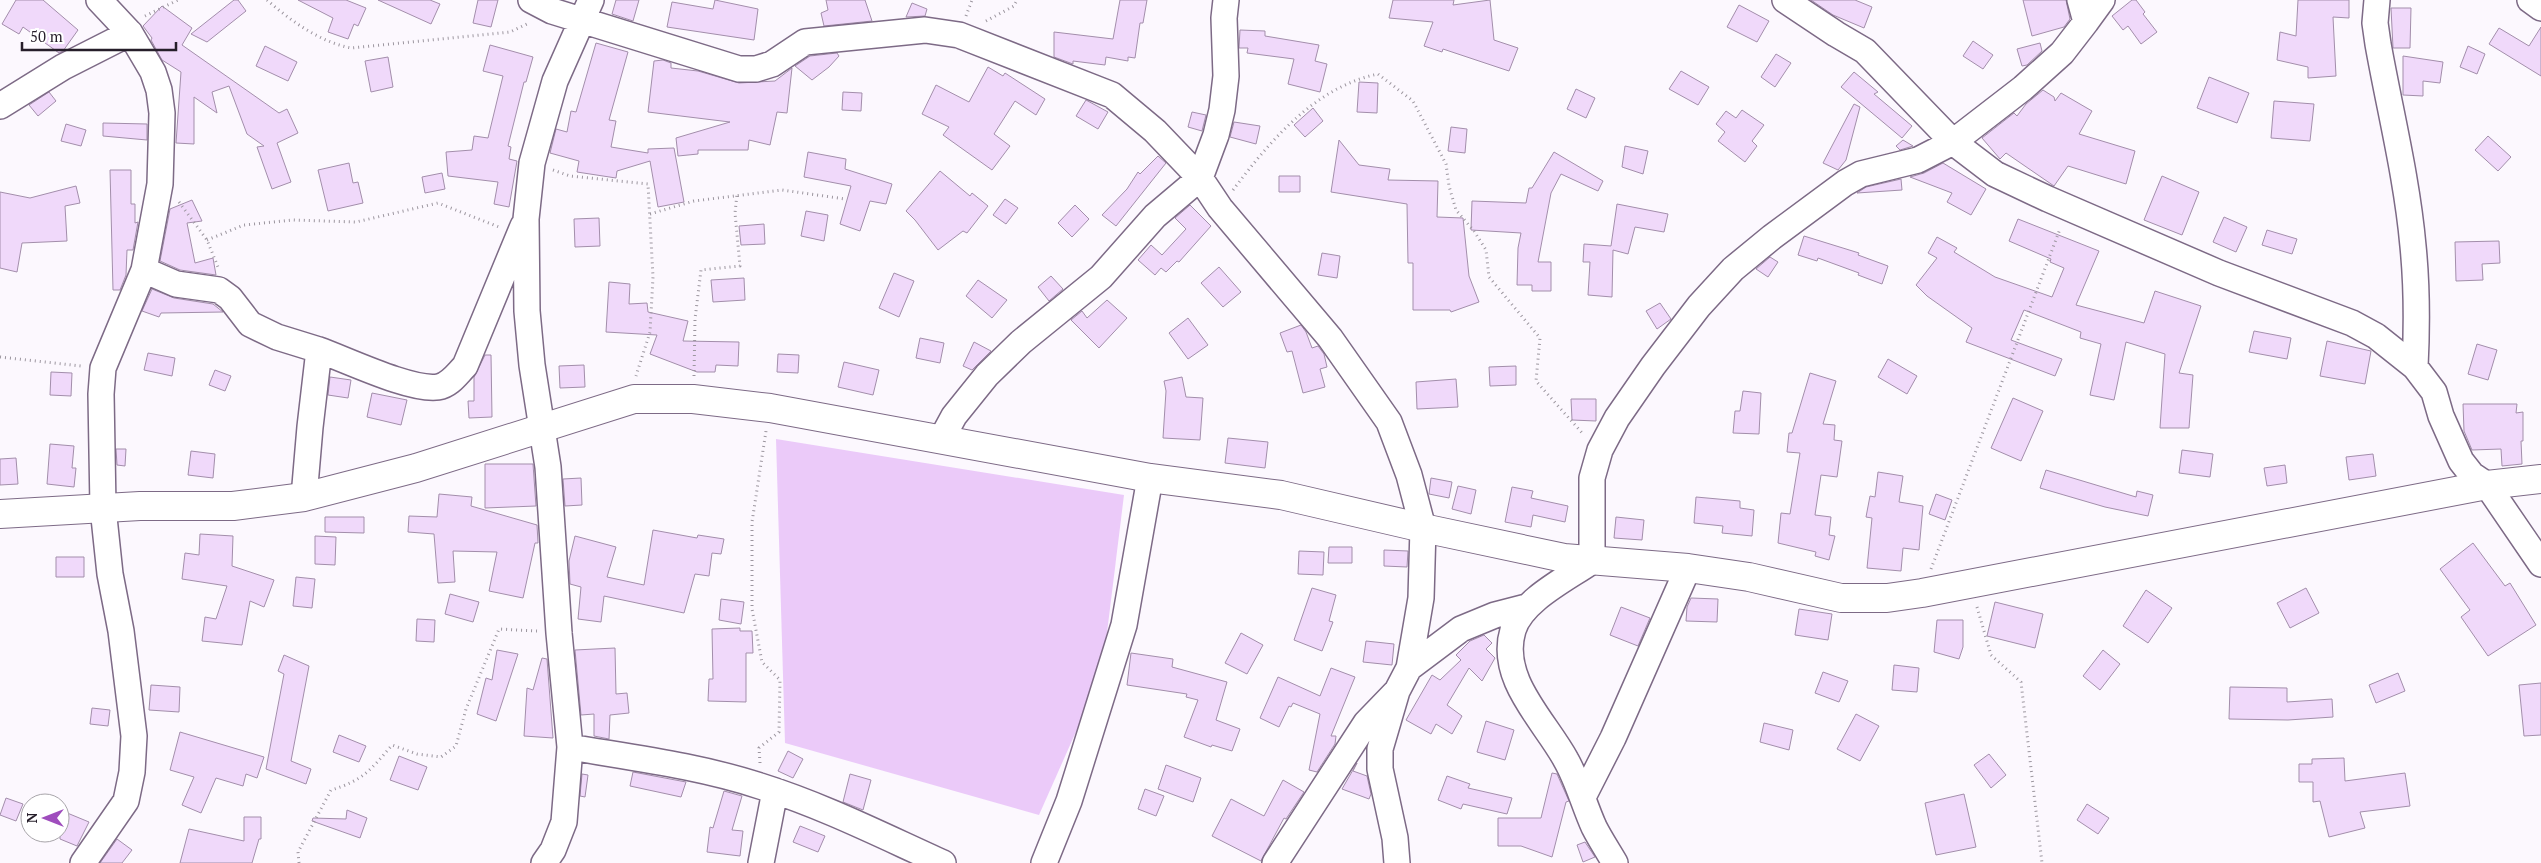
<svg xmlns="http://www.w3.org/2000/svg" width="2541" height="863" font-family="'PT Serif',serif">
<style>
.green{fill:#ebcaf9}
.building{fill:#f0d9fa;stroke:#a38eab}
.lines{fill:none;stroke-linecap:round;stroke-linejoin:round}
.minor-casing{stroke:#7d6a86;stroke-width:28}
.tertiary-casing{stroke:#7d6a86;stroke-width:30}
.path{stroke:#9c969f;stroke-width:3;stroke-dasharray:1 4;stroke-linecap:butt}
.minor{stroke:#fff;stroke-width:25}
.tertiary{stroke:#fff;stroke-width:28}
</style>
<rect width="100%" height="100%" fill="#fcf8fe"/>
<path class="green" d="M776 439 1124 495 1102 673 1039 815 785 743Z"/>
<path class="building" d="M16 0H43L78 30 63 51 59 53 23 27 19 34 2 24Z
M234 0H238L246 11 207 42 191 34Z
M298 0H346L366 8 358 26 354 24 348 39 328 32 333 18Z
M378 0H430L440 4 431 24Z
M478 0H498L491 27 473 23Z
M616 0H639L633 21 612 14Z
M715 0 758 9 754 40 667 27 672 2 713 9Z
M826 0H865L872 21 824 26 821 13 828 10Z
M1120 0H1147L1143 23H1140L1135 58 1128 57V61L1106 57 1105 65 1073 61V64L1054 57V32L1113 39Z
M1393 0H1454L1453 5 1490 0 1494 40 1518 48 1509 71 1443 49 1442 52 1424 46 1433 22 1389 18Z
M1811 0H1855L1872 7 1864 28 1833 15Z
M2023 0H2066L2070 19 2064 27 2032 36Z
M2132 0H2136L2145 12 2143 14 2157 32 2141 44 2128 26 2123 30 2112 16Z
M2298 0H2349V18L2333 17 2336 76 2308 78V67L2277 60 2280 32 2296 36Z
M912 3 927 9 925 16 906 17Z
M1739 5 1769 21 1757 42 1727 27Z
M162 6 192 28 182 45 279 113 287 109 298 133 277 143 291 182 272 189 257 147 264 146 247 134 229 86 212 92 217 113 194 97V144L176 143 181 72 162 60 151 40 152 38 143 26Z
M2391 8H2411L2410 48H2393Z
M2541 27V76L2489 44 2499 28 2529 46Z
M1240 30 1265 31V36L1319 45 1315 61 1327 64 1320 92 1288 84 1294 59 1247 53 1248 48H1239Z
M1973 41 1993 55 1983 69 1963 56Z
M596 43 628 52 609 120 616 121 611 147 648 153V149L674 148 684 202 658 207 650 161 617 171 616 178 577 172 579 161 550 153 556 129 567 132 571 111 576 112Z
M2040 43 2042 51 2027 65 2022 66 2017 49Z
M490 45 533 57 526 82H524L508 146 511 147 509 159 517 161 509 207 494 204 498 182 448 176 446 152 472 150 474 136 488 138 503 76 483 71Z
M265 46 297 62 288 81 256 66Z
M2468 46 2485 54 2477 74 2460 67Z
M837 53 839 56 829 67 812 80 795 66 810 56Z
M1776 54 1791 63 1775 87 1761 77Z
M2403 56 2443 62 2440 83 2423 81V96L2403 95Z
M388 57 393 87 371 92 365 61Z
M663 60 671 63V68L698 71 739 83 775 81 792 68 787 113 777 112 770 145 749 140 748 150H698V154L678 156 676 138 730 122 648 112 654 61Z
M988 67 1003 76 1005 73 1045 99 1036 115 1015 101 994 134 1010 146 992 170 943 135 949 127 922 114 936 85 969 102Z
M1681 71 1709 87 1698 105 1669 89Z
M1854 72 1878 92 1874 94 1912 126 1902 138 1841 87Z
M2209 77 2249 93 2237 123 2197 108Z
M1359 82 1378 83 1377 113 1357 112Z
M1576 89 1595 98 1586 118 1567 109Z
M2043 90 2054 97 2055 101 2061 93 2092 111 2079 134 2135 151 2126 184 2068 166 2054 186 2006 153 2000 159 1982 138 2014 113 2017 116 2026 104Z
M49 92 56 101 38 116 29 105Z
M843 92 862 93 861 111 842 110Z
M1086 100 1108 112 1098 129 1076 116Z
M2274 101 2314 104 2310 141 2271 138Z
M1854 104 1860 107 1846 160 1838 170 1823 163Z
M1313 108 1323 121 1305 137 1294 125Z
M1742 110 1764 125 1752 141 1757 146 1745 162 1718 141 1725 132 1716 124 1726 111 1736 118Z
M1192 112 1206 115 1202 131 1188 127Z
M1234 122 1260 126 1256 144 1230 137Z
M103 123 147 124V140L103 136Z
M66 124 86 130 81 146 61 141Z
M1451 127 1467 129 1465 153 1448 151Z
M2488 136 2511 157 2498 171 2475 150Z
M1339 140 1359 165 1390 169 1388 180 1438 181 1437 217 1463 218 1469 276 1479 302 1451 312 1450 310H1413V263H1408L1407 204 1331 192Z
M1903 140 1913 146 1900 150 1896 146Z
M1625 146 1648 151 1643 174 1622 167Z
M808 152 846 159 845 169 892 184 886 204 870 201 860 231 840 224 851 186 804 177Z
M1554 152 1603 181 1598 191 1561 174 1551 193 1538 262H1551V291H1532V285H1517L1518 248 1521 233 1471 230 1472 201 1526 203 1529 188H1532Z
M1158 156 1166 163 1116 226 1102 215 1127 189 1138 172 1140 174Z
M349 163 353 183 358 182 363 203 328 211 318 170Z
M1943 163 1986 189 1971 215 1947 202 1952 193 1910 177 1924 173Z
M110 170H131V204H135V223L138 222 133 250H127L126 275 120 290H113Z
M940 171 970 196 972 193 988 206 967 233 963 231 938 250 915 220 906 211Z
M442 173 445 189 425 193 422 177Z
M1279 176H1300V192H1279Z
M2162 176 2199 192 2182 235 2144 220Z
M1901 179 1902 190 1857 193 1866 187Z
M76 186 80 203 65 206 67 241 22 243 17 272 0 268V192L30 198Z
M1005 199 1018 208 1006 224 993 215Z
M192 200 202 221 187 223 195 263 213 258 216 275 180 270 160 261 170 209Z
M1617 204 1668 214 1664 232 1635 227 1628 254 1613 250 1612 297 1588 295 1590 262H1583L1584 244 1611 246Z
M1075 205 1089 219 1072 237 1058 223Z
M1190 205 1211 226 1179 262 1177 261 1166 272 1161 268 1155 275 1138 260 1151 245 1162 255 1186 229 1175 218Z
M806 211 828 215 824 241 801 236Z
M2224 217 2247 227 2236 252 2213 242Z
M599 218 600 246 575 247 574 219Z
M2018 219 2099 251 2076 305 2144 323 2155 291 2201 306 2179 373 2193 375 2189 428H2160L2165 354 2126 342 2114 400 2090 395 2101 344 2080 338 2081 332 2024 310 2011 340 2062 359 2055 376 1966 342 1972 328 1927 296 1916 285 1937 258 1928 253 1937 237 1957 248 1954 252 1995 277 2052 297 2064 268 2050 262 2051 259 2009 241Z
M764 224 765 244 741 245 739 226Z
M2267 230 2297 239 2292 254 2262 245Z
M1804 236 1859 253 1858 255 1888 266 1882 284 1858 275 1859 273 1818 258 1817 261 1798 255Z
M2499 241 2500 263 2482 264 2483 280 2456 281 2455 242Z
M1322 253 1340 256 1337 278 1318 275Z
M1770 257 1778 262 1768 277 1756 269Z
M1219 267 1241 292 1223 307 1201 283Z
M894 273 914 281 899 317 879 308Z
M1051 276 1063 289 1049 301 1038 287Z
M744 278 745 300 713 302 711 280Z
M978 280 1007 300 992 318 966 296Z
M609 282 630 284 629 304 647 303 648 312 688 321 683 341 739 342 738 366 716 365 715 372H697L650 354 657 335 606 332Z
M152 289 174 298 213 304 223 312 161 313 159 317 142 311Z
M1107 300 1127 318 1099 348 1071 320 1082 311 1087 318Z
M1660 303 1671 319 1657 329 1646 311Z
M1188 318 1208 345 1188 359 1169 333Z
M1301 325 1306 332 1312 348 1318 346 1324 354 1327 367 1320 369 1325 387 1303 393 1292 351 1287 352 1280 333Z
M2254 331 2291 338 2287 359 2249 352Z
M920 338 944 343 940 363 916 358Z
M2327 341 2371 351 2365 384 2320 376Z
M974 342 991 351 972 370 963 366Z
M2477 344 2497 350 2488 380 2468 374Z
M148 353 175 358 172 376 144 370Z
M778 354 799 355 798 373 777 372Z
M485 355H491L492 417 469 418 468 401H474V377Z
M1888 359 1917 376 1907 394 1878 377Z
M844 362 879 370 873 395 838 387Z
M584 365 585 387 560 388 559 366Z
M1516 366V385L1490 386 1489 367Z
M215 370 231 376 225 391 209 385Z
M51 372 72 373 71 396 50 395Z
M1810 373 1836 381 1823 424 1835 425 1834 440 1842 441 1837 477 1821 475 1815 515 1831 517 1829 535 1835 536 1829 560 1815 556 1816 552 1778 543 1781 513 1790 514 1800 453 1787 452 1789 433H1792Z
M330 377 351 380 348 398 328 395Z
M1182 377 1186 397 1203 398 1200 440 1163 438 1166 391 1164 381Z
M1456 379 1458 407 1417 409 1416 382Z
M1743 391 1761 393 1759 434 1733 433 1735 411H1740Z
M372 393 407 400 401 425 367 417Z
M2013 398 2043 411 2021 461 1991 448Z
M1571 399H1596V421L1572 420Z
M2463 404H2517L2516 413 2523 412V441H2521L2522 464 2502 466 2501 449 2472 450 2464 431Z
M1228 438 1268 442 1265 468 1225 463Z
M50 444 74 446 72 468H76L74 487 47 484Z
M116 449H126L125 466 117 465Z
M2182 450 2213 454 2210 477 2179 473Z
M191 451 215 454 213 478 188 475Z
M2373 454 2376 476 2349 480 2346 457Z
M16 458 18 484 0 485V459Z
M485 464H533L536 506 485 508Z
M2285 465 2287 483 2267 486 2264 468Z
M2046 470 2136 497 2137 491 2153 495 2148 516 2105 507 2040 488Z
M1878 472 1903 476 1899 502 1923 506 1919 550 1903 548 1901 571 1867 568 1872 518 1866 517 1870 496 1875 497Z
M581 478 582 505 565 506 563 479Z
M1431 478 1452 482 1449 498 1429 494Z
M1458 486 1476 490 1471 514 1452 509Z
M1512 487 1533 491 1531 498 1568 506 1565 522 1533 515 1531 527 1505 522Z
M439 494 472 497 471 506 537 525 538 543H535L523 598 489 591 497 552 453 551 455 582 438 583 434 534 408 532 409 516 437 517Z
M1936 494 1952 500 1945 520 1929 514Z
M1696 497 1740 501V508L1754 510 1752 536 1722 533 1723 526 1694 523Z
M325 517H364V533L325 532Z
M1616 517 1644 520 1642 540 1614 538Z
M653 530 697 538 698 535 724 539 721 554 712 553 709 576 695 574 684 613 604 596 601 622 578 619 581 587 570 584 569 561 575 536 616 547 607 577 644 585Z
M200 534 233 536 232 566 274 580 264 607 250 601 242 645 202 641 205 617 216 619 227 586 182 579 185 553 199 555Z
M315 536 336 537 335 565 315 564Z
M2473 543 2505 586 2510 583 2536 625 2488 656 2461 617 2470 610 2440 569Z
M1329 547H1352V563H1328Z
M1384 550 1408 551 1407 567 1384 566Z
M1299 551 1324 552 1323 575 1298 574Z
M56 557H84V577H56Z
M296 577 315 579 312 608 293 606Z
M1312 588 1336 595 1329 621 1333 622 1322 651 1294 640Z
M2306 588 2319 613 2290 628 2277 603Z
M2146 590 2172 608 2148 643 2123 626Z
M450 594 479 602 473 622 445 614Z
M1691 598 1718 599 1717 622 1686 621 1687 607Z
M721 599 744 602 741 624 719 620Z
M1995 602 2043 614 2035 648 1987 636Z
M1621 607 1650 618 1638 646 1610 635Z
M1799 609 1832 614 1828 640 1795 635Z
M417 619 435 620 434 642 416 641Z
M1937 620H1963V647L1959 659 1934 652Z
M740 628V631H752L753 653H746V702L708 701 709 679H713L712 629Z
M1241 633 1263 645 1247 674 1225 663Z
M1484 635 1492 643 1486 649 1495 658 1482 681 1469 668 1447 705 1462 716 1452 734 1436 724 1431 734 1406 720 1432 675 1440 680 1461 660 1456 655 1470 641Z
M1366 641 1394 644 1392 665 1363 662Z
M615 648 616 694 627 693 629 713 610 715 609 739 594 736V714L581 715 575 650Z
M497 650 518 654 496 721 477 714 486 678 492 680Z
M2103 650 2120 664 2100 690 2083 676Z
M1131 653 1173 659 1172 667 1227 682 1216 720 1240 729 1232 751 1212 745 1211 747 1184 737 1198 700 1186 697 1187 694 1127 685Z
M284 655 309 666 291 761 311 769 306 784 266 769 284 674 278 671Z
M542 658 547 659 553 738 524 736 527 688 533 690Z
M1894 665 1919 668 1917 692 1892 690Z
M1331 668 1355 677 1331 736H1336L1335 744 1317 772 1309 770 1320 714 1293 703 1291 707 1289 706 1279 727 1260 718 1278 677 1320 696Z
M1823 672 1848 681 1839 702 1815 693Z
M2398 673 2405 691 2376 703 2369 685Z
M2541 683V735L2524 736 2519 685Z
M151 685 180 687 179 712 149 710Z
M2230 687 2287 688V702L2332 699 2333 717 2288 720 2229 719Z
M92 708 110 710 108 726 90 724Z
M1856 714 1879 726 1860 761 1837 749Z
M1486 721 1514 730 1505 760 1477 752Z
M1764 723 1793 730 1789 750 1760 742Z
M180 732 264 757 257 778 246 774 243 786 216 778 201 813 182 805 194 777 170 770Z
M339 735 366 746 359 762 333 752Z
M788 751 803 759 793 778 778 771Z
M1989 754 2006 775 1991 788 1974 765Z
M399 756 427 767 418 790 390 780Z
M2344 758 2345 781 2405 773 2410 806 2360 812 2365 828 2329 837 2320 801 2313 802V782H2299V764H2312V759Z
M1357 763 1353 771 1367 776 1371 794 1369 799 1342 789Z
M1166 765 1201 778 1193 802 1158 789Z
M633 772 686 782 681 797 630 786Z
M1552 773 1557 774 1569 801 1566 802 1552 857 1521 846H1498V818H1541Z
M582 774 588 775 585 797 580 796Z
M850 774 871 780 863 810 843 802Z
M1447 776 1470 784 1468 788 1512 798 1507 814 1463 804 1461 809 1438 800Z
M1283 780 1304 792 1286 819 1284 818 1261 861 1212 836 1231 799 1264 816Z
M1145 789 1164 796 1156 816 1138 809Z
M724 791 742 796 732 830 743 831 740 856 707 852 710 827 713 828Z
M1964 794 1976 847 1936 855 1925 803Z
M6 798 23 804 16 821 0 815Z
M2087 804 2109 818 2098 834 2077 820Z
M60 810 89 822 77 846 60 839Z
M347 810 367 818 360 838 312 821 313 818 346 819Z
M244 817H261V839H259L252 863H180L189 829 244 841Z
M800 826 825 836 818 852 793 842Z
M117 839 132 850 122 863H100Z
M1585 842 1595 857 1583 862 1577 845Z"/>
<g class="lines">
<defs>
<path id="minor" d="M531 0 552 11 739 69H756L772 64 805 42 925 30 959 35 1112 95 1155 131 1200 178 1220 208 1330 338 1389 422 1409 475 1423 528 1421 598 1409 668
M1785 0 1836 34 1865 51 1953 142 2023 88 2062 53 2086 22 2080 0
M2377 0 2375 23 2378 44C2390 111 2407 178 2413 246 2417 286 2417 327 2415 367
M2530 0 2541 8
M2086 22 2102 0
M0 106 63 67 130 33
M144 270 176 284 219 290 230 298 250 324 277 337 319 350
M941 440 954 416 987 375 1021 342 1101 277 1155 216 1200 178 1216 135 1222 110 1226 76 1224 18 1226 0
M304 497 310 427 319 350C347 360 411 391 438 387 450 385 457 374 465 366L523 226
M570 747C634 758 699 766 760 786 824 806 883 836 943 863
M1583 797 1613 738 1688 568
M83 863 126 801 132 772 134 736 121 631 110 574 103 508 101 394 103 368 144 270 160 184 162 113 159 90 153 72 130 33 99 0
M544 863 553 850 564 822 570 747 559 633 548 467 532 365 527 311 526 219 532 163 555 81 591 0
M761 863 775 791
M1044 863 1069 801 1124 625 1150 478
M1275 863 1366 723 1395 693
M1397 863 1395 838 1380 769V749L1397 691 1409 668 1461 629 1495 615 1526 607
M1615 863C1608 851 1600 839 1594 827 1584 805 1578 781 1566 760 1545 721 1498 679 1513 630 1522 600 1568 578 1592 561V478L1600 450 1617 418 1653 366 1699 306 1733 269 1772 237 1845 183 1861 174 1918 160 1953 142 1995 174 2048 199 2219 273 2352 323 2376 336 2415 367 2434 392 2441 416 2461 461 2472 475 2487 485 2541 564"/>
<path id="tertiary" d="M0 514 140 506H233L304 497 416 468 634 399H693L770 408 1150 478 1281 495 1423 528 1564 558 1688 568 1749 577 1841 598H1887L1922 593 2487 485 2541 479"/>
</defs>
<use href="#minor" class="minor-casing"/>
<use href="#tertiary" class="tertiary-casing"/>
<path class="path" d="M267 0C291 21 320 42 351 48L510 32 527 24
M145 16 178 0
M966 16 972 0
M986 21 1014 6 1017 0
M553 170 570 176 648 184 653 277 650 332 636 376
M1233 190C1270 141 1315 87 1378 74L1413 101 1446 164 1449 186 1456 210 1474 231 1486 250 1489 277 1540 338 1536 381 1583 434
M179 202 207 240 218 267
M650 214 694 201 782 190 845 199
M207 240 244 225 293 220 356 222 438 203 499 227
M0 357 81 366
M694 376 695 319 701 270 740 266 735 213 737 194
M1931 569 2060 229
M1977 607 1991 655 2021 682 2042 863
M760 763 759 748 779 732 780 680 762 662 752 609V522L766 431
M299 863 298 852 331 790C362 781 371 770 392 745L417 754 441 757 456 746 466 709 499 629 537 631"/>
<use href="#minor" class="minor"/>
<use href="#tertiary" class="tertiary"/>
</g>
<g transform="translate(45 818) rotate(270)"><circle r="24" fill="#ffffff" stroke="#a8a5aa"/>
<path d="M0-4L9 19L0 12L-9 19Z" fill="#9f4dbd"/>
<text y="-8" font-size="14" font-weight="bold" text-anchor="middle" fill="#261e2a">N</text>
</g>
<path d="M22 42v8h154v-8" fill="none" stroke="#261e2a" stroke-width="2.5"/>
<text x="30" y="42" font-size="15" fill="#261e2a" stroke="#ffffff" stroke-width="4" paint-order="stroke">50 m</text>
</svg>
